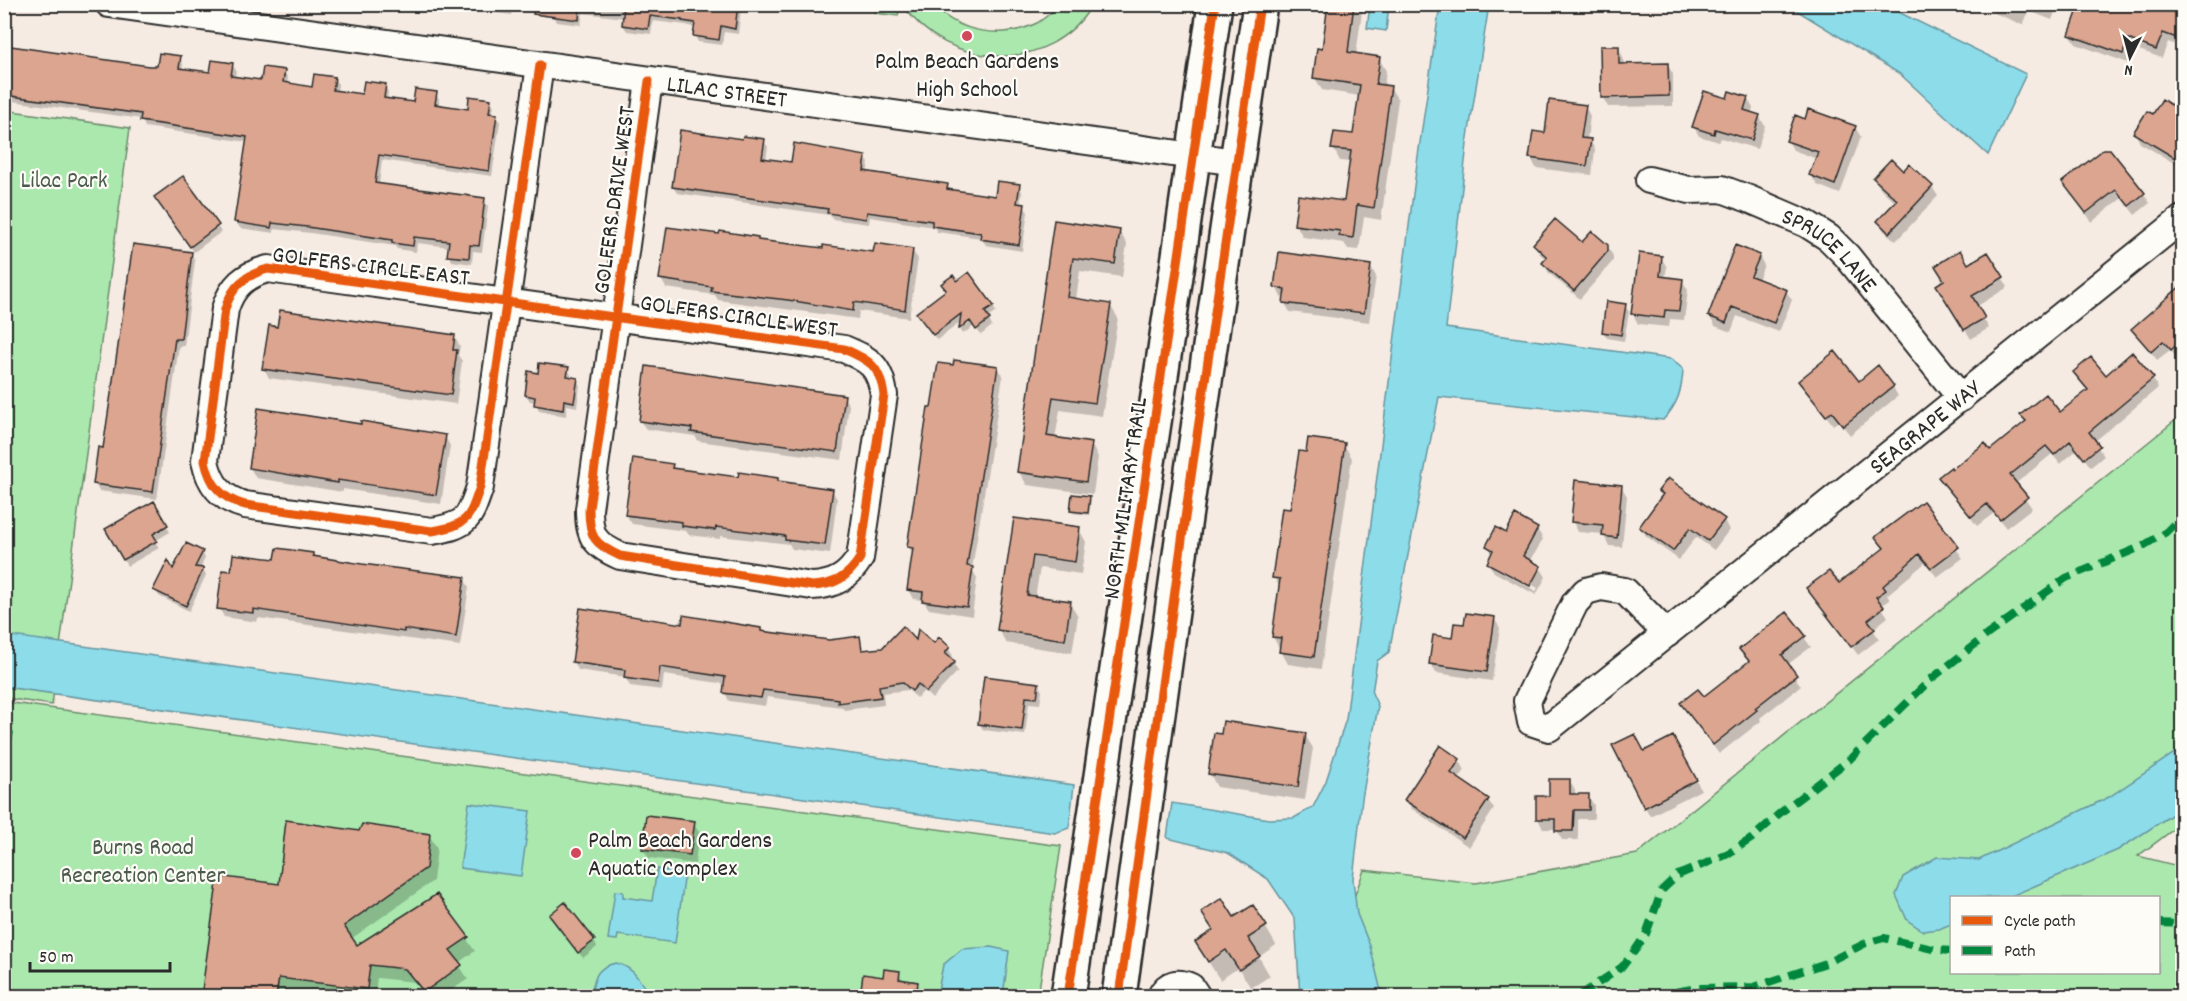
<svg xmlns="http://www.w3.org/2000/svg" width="2187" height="1001" font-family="Dekko,sans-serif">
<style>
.green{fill:#abe8ae;stroke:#6b8a6c;stroke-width:1.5;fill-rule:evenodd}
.water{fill:#8ddcea;stroke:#66959e;stroke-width:1.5}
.shadow{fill:#0003;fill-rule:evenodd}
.building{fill:#dba590;stroke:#2b2b2b;stroke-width:1.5}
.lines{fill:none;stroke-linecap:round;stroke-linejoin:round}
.minor-casing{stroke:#2b2b2b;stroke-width:30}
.major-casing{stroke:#2b2b2b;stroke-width:38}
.minor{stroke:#fdfcf7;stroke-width:26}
.major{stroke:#fdfcf7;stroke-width:33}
.quiet{stroke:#00873e;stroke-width:8;stroke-dasharray:15 8;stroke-linecap:butt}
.cycleway-casing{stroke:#fdfcf7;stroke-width:13}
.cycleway{stroke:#e8590c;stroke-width:9}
.poi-dot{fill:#d1495b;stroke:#fdfcf7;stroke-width:2}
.labels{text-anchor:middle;stroke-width:4.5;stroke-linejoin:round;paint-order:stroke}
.poi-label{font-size:24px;fill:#2b2b2b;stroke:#fdfcf7}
.street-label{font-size:24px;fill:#2b2b2b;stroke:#fdfcf7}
.park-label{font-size:24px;fill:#4b5a4c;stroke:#fdfcf7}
</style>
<rect width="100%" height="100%" fill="#f6ebe2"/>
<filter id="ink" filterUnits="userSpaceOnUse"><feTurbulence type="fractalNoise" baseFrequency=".0167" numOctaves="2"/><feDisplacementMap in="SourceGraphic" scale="12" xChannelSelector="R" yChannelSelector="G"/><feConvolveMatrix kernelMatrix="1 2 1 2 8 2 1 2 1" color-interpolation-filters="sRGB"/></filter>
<g filter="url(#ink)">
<path class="green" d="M876 5H900L898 16 875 13Z
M903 5H933C959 33 1002 40 1037 23 1045 19 1056 7 1063 4 1071 2 1084 4 1092 5 1049 76 947 70 903 5Z
M5 110 130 128 52 705 5 698Z
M2182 415V823L2138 856 2182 867V996H1318L1364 870 1476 883 1637 854ZM1952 898H2158V972H1952Z
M5 702 1061 846 1038 996H5Z"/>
<path class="water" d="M1370 5H1389L1386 31 1367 28Z
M1440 5H1489L1467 144 1446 328 1671 359 1683 369C1682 390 1678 404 1663 420L1439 397 1389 652 1377 661 1372 693 1378 706 1362 799 1353 879 1357 914 1370 946 1380 987 1385 996H1300L1295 919 1268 879 1228 853 1167 838 1172 803 1269 819 1294 818 1313 807 1326 781 1346 719 1417 163Z
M1788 5H1884L2026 74 1988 155 1900 74Z
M5 635 1074 785 1069 828 1055 833 5 687Z
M2182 748V808L2118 850 2009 897 1952 898 1951 924 1939 929 1923 931 1907 920 1896 895 1903 877 1937 857 1979 860 2109 797Z
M469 803 530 811 521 876 460 868Z
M657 869 685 873 675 943 618 935 617 940 608 939 615 891 623 892V897L652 901Z
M991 947 1009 951 1003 996H937L943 965 962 949Z
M616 963C636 968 639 982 651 996H590C596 979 593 968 616 963Z"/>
<path class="shadow" d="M431 4H448L447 7Z
M484 4H513L512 15 488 12Z
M532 4H739L741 8 738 34 724 32 722 45 698 42 695 36 696 28 686 25 653 21 651 34 627 31 623 25 624 18 583 13 581 25 557 22 546 6Z
M1330 4H1363L1356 55 1379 58 1386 71 1384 87H1390L1398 100 1381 220 1364 217 1359 250 1348 249 1344 243 1303 237 1296 225 1345 203 1351 162 1340 161 1333 148 1355 136 1360 96 1322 90 1315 78 1323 50Z
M1988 4H2058L2052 20 2029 11 2023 25 1992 12Z
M2161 4 2182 12V47L2168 42 2162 58 2133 48 2128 63 2076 44 2070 35Z
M4 46 159 67 180 58 183 64 182 70 211 74 232 64 236 70 235 78 263 82 284 72 288 78 287 84 313 88 334 78 338 84 337 92 364 96 385 86 388 92 387 100 415 104 436 93 439 99V106L469 110 490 100 494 106 492 115 496 116 500 122 492 176 382 160 379 185 484 200 488 206 482 252 473 251 472 264 452 261 449 255 450 247 417 243 416 252 397 249 395 246 311 233 274 229V233L240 228 236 222 248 142 145 127 142 119 4 100Z
M1618 47 1623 57 1624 65 1667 64 1673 74V106L1608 107 1603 98Z
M2177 97 2182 100 2181 167 2140 143 2135 133 2154 116 2172 107Z
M1747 98 1753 108 1751 114 1759 116 1765 126 1757 149 1721 138 1719 142 1699 136 1694 127 1728 100Z
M1585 106 1590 116 1587 140H1590L1595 150 1592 175 1536 168 1531 158 1546 135Z
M1805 121 1855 127 1861 137 1840 194 1817 185 1811 175 1817 159 1793 150 1788 141Z
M744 141H764L768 147 766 160 792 164 865 157 869 163 867 173 947 185 950 191 996 197 1019 185 1022 192 1020 205 1024 206 1028 212 1022 251 986 245 981 238 937 232 934 227 870 217 869 224 832 219 830 215 677 193 673 187Z
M1903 173 1932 187 1938 196 1896 241 1884 231 1879 221 1896 203 1880 188 1874 179Z
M2064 182 2144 194 2150 203 2135 215 2122 198 2092 222Z
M159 203 217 226 221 232 194 252Z
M1055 222 1119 231 1127 244 1122 277 1080 271 1076 300 1110 305 1118 318 1102 416 1060 410 1055 439 1091 444 1098 457 1093 494 1027 485 1019 472Z
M721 236 757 238 760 242 875 254 912 250 918 259 909 318 859 311 858 319 718 300 715 295 666 288 661 279Z
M1582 244 1607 246 1613 256V261L1580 299 1549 273 1544 264 1547 260 1540 254 1534 245Z
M191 253 195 261 184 346H179L157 499 99 491 94 483 104 450Z
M1988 254 2008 287 1976 307 1989 328 1971 339 1938 286Z
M1759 256 1764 265 1758 280 1786 291 1792 300 1779 332 1737 316 1731 332 1715 326 1709 316Z
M1661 258 1667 267 1665 278 1682 280 1688 290 1684 320 1670 319 1669 327 1638 324 1633 314Z
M1370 266 1376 276 1369 322 1290 312 1284 302 1285 297H1281L1276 287Z
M957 283 993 306 996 312 988 318 992 326 981 335 974 326 963 334 960 329 961 322 937 340 922 320ZM977 317 963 328V324Z
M2182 287V354L2177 358 2170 350 2157 360 2133 329Z
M1625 305 1629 312 1624 341 1607 338 1603 332Z
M454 336 460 346 458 355 462 361 456 404 269 378 264 368Z
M998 367 1003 376 972 569 977 578 972 616 929 609 923 600 913 599 908 590 914 556 909 547Z
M568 369 571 375V378L577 379 580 386 577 407 567 405 566 416 539 411 536 402 530 401 526 395 539 374Z
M2075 372 2105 377 2153 379 2158 388 2094 442 2104 456 2091 467 2077 450 2060 464 2052 454 2015 484 2032 508 2006 528 1994 513 1977 526 1940 477 1990 452 2027 423 2022 415 2060 414 2089 391Z
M1800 381 1859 383 1893 387 1898 396 1850 435 1839 421 1833 425Z
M844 397 849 405 842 460 698 441 695 436 646 429 640 421Z
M445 436 450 446 441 504 343 489V492L256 478 250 468Z
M1344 445 1352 458 1321 669 1288 664 1273 637 1280 588 1274 577 1291 511Z
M672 465 675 470 739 478 777 479 779 482 832 490 837 499 830 554 792 549 789 544 720 536V539L689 535 686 531 632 524 626 515Z
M1621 486 1627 496 1622 547 1609 546 1603 534 1578 532 1573 522Z
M1660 491 1724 520 1729 530 1714 550 1696 537 1679 560 1646 536 1641 527 1663 496Z
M1089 497 1091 500 1089 515 1073 513 1071 511Z
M154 503 170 532 155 541 159 548 127 566 107 530Z
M1922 503 1963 558 1937 577 1925 563 1887 595 1890 600 1881 606 1888 617 1873 629 1879 639 1858 655 1808 589 1839 585 1885 549 1877 537Z
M1015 519 1079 529 1086 542 1081 574 1040 568 1035 598 1070 603 1078 616 1072 653 1006 643 999 630Z
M1537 529 1543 539 1530 562 1540 567 1546 577 1536 595 1494 572 1488 563 1493 554 1488 546 1507 535ZM1494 565 1538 588 1536 591 1494 568Z
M202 552 205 558 200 569H203L206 575 189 611 159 596 155 590 173 573Z
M312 555 314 557 464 578 469 587 460 646 258 618 257 622 224 617 219 608 232 572Z
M1787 614 1811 647 1787 665 1801 686 1760 718 1761 721 1719 754 1682 703 1704 698 1750 663 1741 649Z
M1494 618 1500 628 1492 681 1436 673 1431 664 1466 626Z
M683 626 760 629 762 632 829 642 859 638 865 652 918 643 948 648 953 656 950 660 958 671 932 699 924 691 917 698 908 690 883 693 884 705 844 710 842 707 767 697 765 706 729 701 725 693 726 684 664 675 662 690 630 686 625 677 578 670 574 662Z
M1038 685 1042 691 1040 704 1029 703 1025 735 983 730 980 724Z
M1305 735 1313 748 1305 800 1217 787 1210 774Z
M1459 760 1465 770 1458 780 1488 800 1494 809 1469 847 1412 809 1406 800Z
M1688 763 1701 790 1650 816 1645 807Z
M1569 780 1575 790V796H1588L1594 805V819H1578V840H1562L1556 829H1543L1538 819V798H1550Z
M694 823 699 832 695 864 649 858 643 849Z
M360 833 429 835 437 848 433 881 351 939 356 947 437 896 475 951 458 963 468 979 443 996H426L414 982 377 978 375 996H333L286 991 285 996H208L204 990 280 885Z
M1234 919 1265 926 1276 945 1259 957 1270 976 1251 988 1238 968 1220 980 1208 961Z
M554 921 594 941 597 947 583 958Z
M899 973 904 982 917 983 923 993V996H862L865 976 884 979Z"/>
<path class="building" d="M533 4H580L579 20 533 14Z
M624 4H738L735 29 721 26 719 40 693 36 695 23 682 21V20L650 16 648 29 622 25Z
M1328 4H1354L1348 52 1380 57 1376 84 1391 86 1374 208 1357 205 1353 238 1339 236 1340 231 1294 225 1298 195 1344 201 1351 151 1331 149 1334 132 1353 134 1360 85 1313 78 1317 48 1322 49Z
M2080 4H2163L2182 12V40L2163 33 2156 50 2128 39 2123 54 2069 35Z
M4 45 149 66H157L159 53 181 56 179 68 210 72 212 60 233 63 231 76 261 80 263 67 285 70 283 82 312 87 314 74 335 77 333 90 362 94 364 81 386 84 384 98 413 102 415 89 437 92 435 104 468 109 469 96 491 99 489 113 497 114 489 171 379 155 375 183 485 198 479 246 470 245 469 258 447 256 449 241 414 237 413 246 392 243V240L307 227 272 223 271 228 234 222 247 137 140 121 141 114 4 95Z
M1600 46H1619V64L1668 63 1669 96 1601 98Z
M2182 86V146L2175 158 2133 133 2147 111 2153 114 2162 99 2171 105Z
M1704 91 1727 98 1729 91 1748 97 1744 110 1760 115 1752 140 1715 129 1714 134 1692 127Z
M1549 100 1586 105 1581 138 1591 139 1587 166 1529 158 1533 131 1545 133Z
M1808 109 1856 126 1835 185 1809 175 1818 152 1786 141 1795 115 1805 119Z
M680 130 742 139 743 136 765 139 762 158 791 162 794 143 866 156 864 171 948 184 947 189 995 196 997 181 1020 184 1017 203 1025 204 1019 245 980 239 981 233 932 226V221L867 212 866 219 827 213 828 209 672 187Z
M2104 149H2110L2145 193 2129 206 2116 190 2086 213 2062 182Z
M1891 159 1903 171 1909 164 1933 186 1889 233 1877 221 1897 200 1873 178Z
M183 176 219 225 190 247 154 197Z
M1555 219 1582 242 1592 231 1608 245V251L1574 291 1542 263 1547 257 1533 244Z
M1054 220 1120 230 1115 264 1073 258 1067 297 1111 304 1095 403 1053 397 1047 436 1092 443 1086 482 1017 472Z
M667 227 719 234 720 231 758 237V240L823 248V245L873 252 875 243 913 249 905 310 854 302 853 311 788 300 711 291 712 287 659 279Z
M133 244 192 252 181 339H175L153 492 93 484 98 447 103 448Z
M1735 245 1760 255 1751 276 1787 290 1774 323 1732 307 1726 323 1708 316Z
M1960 250 1968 264 1988 252 2004 277 1972 296 1985 318 1964 330 1936 285 1944 280 1935 266Z
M1279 252 1371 265 1364 313 1283 303 1285 289 1274 287Z
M1639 253 1662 256 1660 276 1683 279 1679 311 1665 310 1664 318 1631 314Z
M969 272 994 306 985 312 990 319 976 330 970 321 959 329 961 314 933 335 916 313 946 290 941 284 953 275 957 281Z
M2182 285V340L2171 350 2163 341 2151 352 2131 329Z
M1606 301 1626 304 1621 335 1602 332Z
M280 310 455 335 453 350H457L451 395 262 369 269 325 277 327Z
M1835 351 1859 381 1878 365 1894 386 1843 426 1832 412 1826 416 1798 381Z
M2132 352 2154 378 2089 432 2100 446 2084 459 2070 441 2054 455 2046 446 2010 475 2028 497 2000 520 1987 504 1971 517 1938 477 1951 467 1952 469 1985 443 1990 450 2026 421 2020 415 2046 394 2060 412 2088 390 2073 372 2091 357 2106 375Z
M954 360 998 366 967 566 973 567 967 607 922 601 923 592 907 590 913 548 907 547 928 407H931L938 363 953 365Z
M539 363 569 367 567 376 578 378 574 402 564 400 563 410 534 405 535 397 525 395 528 371 538 373Z
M646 366 845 395 837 452 691 432 692 428 639 421Z
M258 408 361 424V421L446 435 436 495 338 480V483L249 468Z
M1308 438 1345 443 1314 657 1279 652 1281 638 1272 637 1280 579 1272 578 1282 508 1290 509 1299 451 1306 452Z
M633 458 673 464 672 468 738 477 739 472 778 478V481L833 489 825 545 785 540V536L716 527 715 530 682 526V522L625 515Z
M1668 478 1725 519 1708 541 1690 528 1673 551 1639 527 1663 494 1658 491Z
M1575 480 1622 485 1617 538 1602 536 1603 525 1571 522Z
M1072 494 1090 496 1088 513 1070 511Z
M154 501 168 525 153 534 157 541 123 560 105 529Z
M1923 501 1959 547 1931 568 1919 554 1883 586 1886 590 1876 597 1884 607 1868 620 1875 629 1851 647 1806 588 1829 571 1839 583 1884 548 1875 537Z
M1515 515 1538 528 1523 556 1541 566 1530 586 1487 563 1493 550 1486 546 1496 527 1506 533Z
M1014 518 1080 527 1075 562 1033 556 1027 595 1071 601 1065 640 997 630Z
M186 543 203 551 195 567 204 568 186 606 153 590 168 560 173 569Z
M277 548 313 553V556L362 564 465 577 456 637 404 629V632L253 609V613L217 609 222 570 231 571 233 554 275 559Z
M580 608 682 624 683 615 761 628V631L829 640 860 636 862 650 882 648 903 626 916 640 918 629 934 643 939 637 950 647 945 653 955 662 926 692 918 684 912 691 902 682 879 686 881 697 838 703V699L763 690 761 698 723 693 725 677 660 667 658 683 624 678 625 670 572 662Z
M1787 612 1806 636 1782 655 1797 675 1755 708 1757 710 1713 745 1680 703 1698 689 1704 696 1749 661 1739 649Z
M1466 613 1495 617 1487 672 1429 664 1433 635 1452 638 1454 623 1464 624Z
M984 676 1039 683 1037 698 1026 697 1022 730 978 724Z
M1223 721 1306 733 1298 787 1208 774 1214 733 1221 734Z
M1635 734 1644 751 1673 736 1697 780 1644 808 1612 745Z
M1440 745 1460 759 1451 773 1489 799 1463 838 1404 800Z
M1549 779H1570V794H1589V810H1574L1573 831H1555V819H1536V796H1549Z
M646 815 695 821 690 855 642 849Z
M286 820 359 831 362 824 430 834 426 868 344 926 357 945 437 894 469 937 450 950 462 965 424 992 405 969 370 965 367 989 279 978 276 996H249L202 990 218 876 279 884Z
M1222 898 1234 917 1253 905 1267 926 1248 938 1260 956 1239 970 1226 950 1208 962 1195 942 1213 930 1201 912Z
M565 902 595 940 578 953 549 915Z
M884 969 900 971 899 979 918 982 916 996H860L863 974 883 977Z"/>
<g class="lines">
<defs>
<g id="minor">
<path id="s1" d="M109 4 1236 162"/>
<path d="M540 65 480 487C469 520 467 525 432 531L245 505C222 499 210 485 205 461L225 309C232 286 245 275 268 269 460 295 652 322 844 349 870 360 880 366 884 395L860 558C848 577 835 585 812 586L620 556C594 544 589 537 589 509L649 81"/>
<path id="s2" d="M1649 180 1689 190 1722 189 1749 199 1807 224 1829 238 1847 256 1961 398"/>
<path id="s3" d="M1667 634 1625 591 1601 587 1586 591 1575 603 1527 701 1531 722 1549 728 1625 667 2182 219"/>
<path d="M1161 996C1167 983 1178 981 1191 987L1197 996"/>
</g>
<path id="major" d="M1068 996C1120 666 1168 335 1215 4
M1119 996 1185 518 1260 4"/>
</defs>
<use href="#minor" class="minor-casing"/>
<use href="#major" class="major-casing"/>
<use href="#minor" class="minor"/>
<use href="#major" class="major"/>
<path class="quiet" d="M4 762 10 731
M2158 923 2182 924
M1579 996 1622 967 1636 949 1646 934 1662 890 1678 875 1726 855 1751 839 1780 813 1850 759 1930 680 1988 634 2066 578 2143 546 2166 532 2182 516
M1654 996 1696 988 1754 987 1826 963 1866 943 1884 938 1937 950 1952 951"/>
<defs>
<path id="cycleway" d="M540 65 480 487C469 520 467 525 432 531L245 505C222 499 210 485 205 461L225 309C232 286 245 275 268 269 460 295 652 322 844 349 870 360 880 366 884 395L860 558C848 577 835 585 812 586L620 556C594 544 589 537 589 509L649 81
M1068 996C1120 666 1168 335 1215 4
M1119 996 1185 518 1260 4"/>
</defs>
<use href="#cycleway" class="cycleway-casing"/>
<use href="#cycleway" class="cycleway"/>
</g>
</g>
<g class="poi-dot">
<circle cx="967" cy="36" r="6"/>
<circle cx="576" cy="853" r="6"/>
</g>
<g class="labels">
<g class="poi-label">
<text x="967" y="68">Palm Beach Gardens<tspan x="967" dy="28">High School</tspan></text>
<text x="588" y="847" text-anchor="start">Palm Beach Gardens<tspan x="588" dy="28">Aquatic Complex</tspan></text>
</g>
<g class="street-label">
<text dy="8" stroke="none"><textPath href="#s1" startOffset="624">LILAC STREET</textPath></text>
<text transform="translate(613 200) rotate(-82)" y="8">GOLFERS DRIVE WEST</text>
<text dy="8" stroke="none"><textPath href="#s2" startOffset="200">SPRUCE LANE</textPath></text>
<text transform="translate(371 265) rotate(7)" y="8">GOLFERS CIRCLE EAST</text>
<text transform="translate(739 315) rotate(8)" y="8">GOLFERS CIRCLE WEST</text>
<text dy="8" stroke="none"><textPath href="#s3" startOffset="747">SEAGRAPE WAY</textPath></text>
<text transform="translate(1124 498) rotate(-82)" y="8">NORTH MILITARY TRAIL</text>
</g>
<g class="park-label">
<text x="64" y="187">Lilac Park</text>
<text x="143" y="854">Burns Road<tspan x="143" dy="28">Recreation Center</tspan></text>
</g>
</g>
<rect width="2187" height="1001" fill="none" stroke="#fdfcf7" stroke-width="24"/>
<rect x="12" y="12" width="2163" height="977" fill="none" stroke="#2b2b2b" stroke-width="2" filter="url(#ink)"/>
<rect x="1950" y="896" width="210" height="78" fill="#fdfcf7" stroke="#a9a8a5" stroke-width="1.5"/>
<rect x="1962" y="916" width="30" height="9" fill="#e8590c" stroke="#a9a8a5" stroke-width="1.5"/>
<text x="2004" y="926" font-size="18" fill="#2b2b2b">Cycle path</text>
<rect x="1962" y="946" width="30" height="9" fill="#00873e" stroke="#a9a8a5" stroke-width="1.5"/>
<text x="2004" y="956" font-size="18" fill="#2b2b2b">Path</text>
<g transform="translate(2130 57) rotate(186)" stroke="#fdfcf7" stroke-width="4.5" paint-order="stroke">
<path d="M0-4.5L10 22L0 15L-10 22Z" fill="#2b2b2b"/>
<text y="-9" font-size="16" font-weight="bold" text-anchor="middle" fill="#2b2b2b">N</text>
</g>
<path d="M30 962v9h140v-9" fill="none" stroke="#2b2b2b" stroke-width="3"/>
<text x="39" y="962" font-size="18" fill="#2b2b2b" stroke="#fdfcf7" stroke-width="4.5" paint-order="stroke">50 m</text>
</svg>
